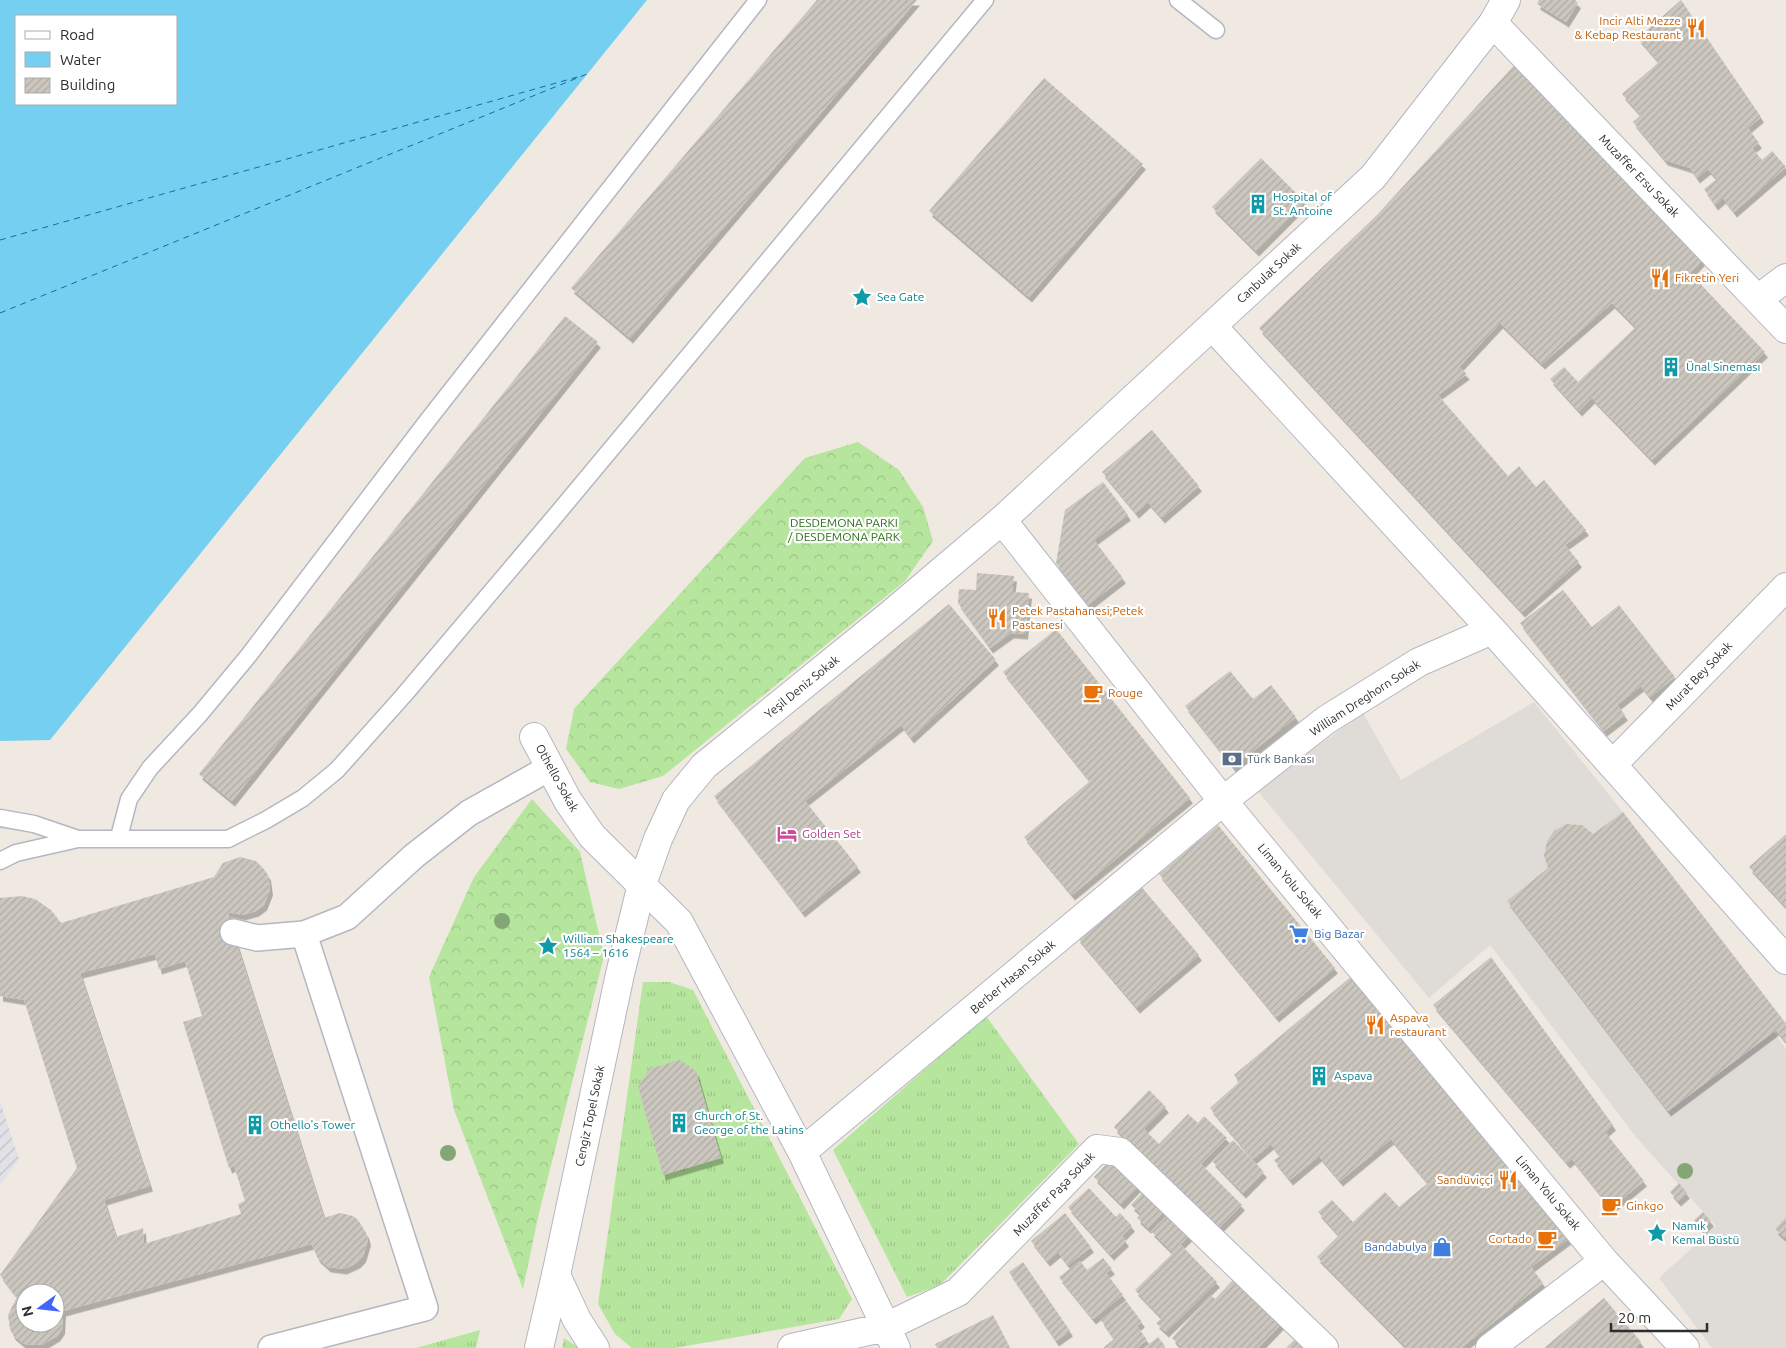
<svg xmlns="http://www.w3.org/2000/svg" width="1786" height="1348" font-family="Ubuntu,sans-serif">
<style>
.industrial{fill:url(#industrial-furrows)}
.grass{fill:url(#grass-tufts)}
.forest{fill:url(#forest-crowns)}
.plaza{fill:#dfdcd8}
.water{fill:#75cff0;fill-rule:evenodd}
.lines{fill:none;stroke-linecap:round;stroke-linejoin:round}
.ferry{stroke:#0d6fa3;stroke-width:1;stroke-dasharray:6 5;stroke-linecap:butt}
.building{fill:url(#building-hatch);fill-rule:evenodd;filter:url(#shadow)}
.service-casing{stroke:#b4b7c1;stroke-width:19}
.pedestrian-casing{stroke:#b4b7c1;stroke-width:28}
.minor-casing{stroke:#b4b7c1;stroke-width:30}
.secondary-casing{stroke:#b4b7c1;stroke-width:30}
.service{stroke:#fff;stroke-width:16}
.pedestrian{stroke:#fff;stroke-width:25}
.minor{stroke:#fff;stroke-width:28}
.secondary{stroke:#fff;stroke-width:28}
.tree{fill:#84a574}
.labels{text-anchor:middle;stroke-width:4.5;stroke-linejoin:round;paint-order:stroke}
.food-label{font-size:12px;fill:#c56008;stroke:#fff;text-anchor:start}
.street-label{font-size:12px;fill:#2e2e2e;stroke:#fff}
.culture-label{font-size:12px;fill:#0d838f;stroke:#fff;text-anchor:start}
.park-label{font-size:12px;fill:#2c6e1b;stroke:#fff}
.service-label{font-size:12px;fill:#4e5e75;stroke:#fff;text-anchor:start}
.hotel-label{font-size:12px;fill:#b23c85;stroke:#fff;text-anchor:start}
.shop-label{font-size:12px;fill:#366cbe;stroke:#fff;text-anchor:start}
</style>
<defs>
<pattern id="industrial-furrows" width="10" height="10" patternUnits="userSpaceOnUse" patternTransform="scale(1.25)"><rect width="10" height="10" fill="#e3e1e8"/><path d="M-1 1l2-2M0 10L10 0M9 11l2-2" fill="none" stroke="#c3c1c7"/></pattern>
<pattern id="grass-tufts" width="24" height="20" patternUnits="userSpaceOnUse" patternTransform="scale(1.25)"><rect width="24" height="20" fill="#b6e59e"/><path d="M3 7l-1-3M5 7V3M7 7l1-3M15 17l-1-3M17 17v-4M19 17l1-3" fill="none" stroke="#9dc588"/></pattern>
<pattern id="forest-crowns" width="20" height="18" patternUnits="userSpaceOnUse" patternTransform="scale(1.25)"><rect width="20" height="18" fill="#b6e59e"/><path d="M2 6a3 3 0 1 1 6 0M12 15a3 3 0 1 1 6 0" fill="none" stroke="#9dc588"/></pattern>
<pattern id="building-hatch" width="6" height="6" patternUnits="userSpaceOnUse" patternTransform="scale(1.25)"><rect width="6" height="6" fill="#cbc7bf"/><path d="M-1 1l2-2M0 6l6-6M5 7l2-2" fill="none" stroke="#afaba4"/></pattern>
<filter id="shadow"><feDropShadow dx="3" dy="5.5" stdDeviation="0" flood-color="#0004"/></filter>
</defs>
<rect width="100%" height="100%" fill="#efe9e1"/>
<path class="industrial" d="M0 1101 19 1159 0 1185Z"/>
<path class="grass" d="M643 982H669L693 990 852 1299 839 1319 675 1348H632L615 1334 598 1304Z
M986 1016 1079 1144 940 1285 907 1297 833 1150Z
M480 1330 476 1348H416Z
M564 1338 579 1348H562Z"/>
<path class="forest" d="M858 442 899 470 923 507 933 541 905 581 663 776 619 789 590 782 566 749 574 709 805 458Z
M532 799 580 852 604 956 539 1213 523 1289 454 1110 429 977 474 877Z"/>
<path class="plaza" d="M1534 702 1623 812 1593 834 1582 825 1566 824 1554 831 1547 841 1545 856 1548 868 1507 901 1668 1111 1774 1032 1786 1049V1217L1775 1229 1786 1239V1348H1712L1659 1278 1716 1226 1636 1137 1490 945 1429 998 1257 790 1363 713 1401 780Z"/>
<path class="water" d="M0 0H647L50 740 0 741ZM16 16H176V104H16Z"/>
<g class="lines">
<path class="ferry" d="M0 240 581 76
M0 313 587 74"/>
</g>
<path class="building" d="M817 0H917L630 338 571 288Z
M1539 0H1575L1578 3 1566 22 1537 4Z
M1681 0 1761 117 1748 128 1759 143 1752 148 1762 160 1772 151 1786 167 1734 212 1723 198 1715 205 1704 189 1717 179 1708 169 1697 178 1690 168 1665 160 1633 122 1641 115 1622 94 1659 62 1638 38Z
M1518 61 1705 257 1690 273 1765 352 1652 460 1592 398 1579 411 1550 379 1564 367 1578 382 1636 327 1612 303 1542 364 1500 323 1459 367 1467 374 1438 395 1508 476 1519 466 1536 487 1544 480 1586 530 1565 545 1579 562 1522 612 1259 328 1377 215Z
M1044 78 1143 164 1029 297 929 211Z
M1261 158 1305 202 1256 251 1212 207Z
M565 316 598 342 232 801 199 774Z
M1152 430 1199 486 1162 518 1148 502 1136 513 1102 472Z
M1103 482 1128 515 1094 540 1123 578 1088 605 1056 563 1065 510Z
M977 573 1014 576 1012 592 1029 593 1025 634 1011 633 990 648 958 603 959 589 976 590Z
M1563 590 1592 627 1619 605 1675 677 1650 697 1641 686 1617 705 1625 715 1604 731 1520 623Z
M949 604 996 660 911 738 901 725 805 801 858 867 802 912 714 796Z
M1056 629 1190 798 1072 895 1024 837 1090 781 1003 672Z
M1230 671 1253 699 1271 685 1296 717 1233 767 1185 706Z
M1623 812 1784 1021 1776 1030 1786 1021V1042L1776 1030 1668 1111 1507 901 1548 868 1544 856 1547 841 1554 831 1566 824 1582 825 1593 834Z
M1218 825 1335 968 1276 1017 1159 874Z
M1786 834V907L1749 867Z
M240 857 256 861 263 868 268 875 270 890 264 905 256 911 242 915 228 912 233 932 324 1218 340 1213 353 1216 358 1220 366 1233 368 1240 363 1257 357 1263 344 1269 328 1267 317 1257 312 1244 63 1311 62 1329 57 1336 42 1345 24 1344 13 1335 10 1329 8 1315 17 1297 0 1275 77 1168 24 1000 0 996V898L22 896 35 899 51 910 61 923 214 877 223 863ZM155 954 159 969 185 961 202 1016 183 1022 229 1168 234 1166 245 1201 238 1204 241 1214 144 1244 143 1228 116 1237 104 1200 150 1186 80 973ZM25 1293H55V1323H25Z
M1139 884 1199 955 1137 1008 1077 937Z
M1491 957 1613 1125 1605 1132 1644 1181 1611 1208 1572 1159 1567 1163 1433 1005Z
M1353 975 1571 1237 1531 1267 1543 1283 1461 1348H1407L1317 1257 1339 1235 1318 1212 1332 1200 1353 1222 1385 1192 1399 1207 1428 1183 1391 1139 1340 1181 1319 1156 1290 1180 1274 1160 1280 1156 1271 1144 1253 1159 1210 1108 1239 1082 1234 1075Z
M680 1060 696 1071 721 1158 663 1175 638 1087 649 1069Z
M1149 1090 1166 1107 1144 1129 1159 1144 1188 1114 1198 1123 1204 1116 1227 1138 1201 1164 1242 1205 1216 1231 1114 1127Z
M1233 1140 1264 1172 1243 1193 1212 1161Z
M1113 1157 1141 1183 1121 1204 1094 1177Z
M1679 1183 1687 1193 1678 1201 1670 1192Z
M1148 1186 1169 1206 1148 1228 1137 1218 1141 1214 1131 1205Z
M1089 1188 1116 1217 1120 1213 1132 1226 1122 1236 1126 1241 1111 1255 1068 1207Z
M1172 1211 1193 1232 1176 1249 1181 1245 1217 1282 1166 1332 1156 1323 1162 1318 1135 1290 1173 1253 1151 1231Z
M1703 1212 1711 1221 1702 1230 1694 1220Z
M1065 1213 1091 1247 1068 1265 1058 1252 1047 1261 1031 1241Z
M1786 1217V1239L1775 1229Z
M1103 1258 1112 1269 1106 1273 1123 1295 1093 1319 1059 1277 1080 1261 1087 1270Z
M1023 1262 1070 1331 1056 1341 1009 1272Z
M1236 1277 1283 1322 1258 1348H1182L1172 1338 1211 1295 1215 1299Z
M1604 1298 1641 1342 1635 1348H1544Z
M1126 1301 1142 1322 1137 1326 1147 1340 1137 1348H1103L1114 1339 1101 1320Z
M993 1315 1010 1348H937L935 1344Z
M1299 1335 1313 1348H1286Z
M1158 1337 1165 1346 1163 1348H1144Z"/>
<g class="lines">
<defs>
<path id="service" d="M1178 0 1216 30
M0 818 34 824 78 839
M119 837 129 799 150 768 200 714 249 655 428 420 758 0
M0 861 16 853 78 839H228L266 820 303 798 337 770 404 695 552 520 985 0"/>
<path id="pedestrian" d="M233 932 257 938 304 934 347 917 414 856 469 813 551 767
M271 1348 425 1308 304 934"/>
<path id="minor" d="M1493 23 1786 329
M1758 299 1786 278
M1212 326 1492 630 1786 960
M1002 520 1223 801 1604 1261 1685 1348
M534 737 568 801 592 836 679 922 802 1152 896 1348
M1612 765 1786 587
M802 1152 1223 801 1326 720 1419 662 1492 630
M556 1275 577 1320 595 1348
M792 1348 886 1327 958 1292 1097 1149 1120 1152 1324 1348
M1490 1348 1604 1261"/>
<path id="secondary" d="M539 1348 556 1275 620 974 642 884 658 839 676 800 704 766 891 614 1002 520 1373 177 1493 23 1506 0"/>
</defs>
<use href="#service" class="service-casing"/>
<use href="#pedestrian" class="pedestrian-casing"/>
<use href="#minor" class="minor-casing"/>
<use href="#secondary" class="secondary-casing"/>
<use href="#service" class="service"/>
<use href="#pedestrian" class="pedestrian"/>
<use href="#minor" class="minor"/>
<use href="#secondary" class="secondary"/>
</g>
<g class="tree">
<circle cx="502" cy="921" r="8"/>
<circle cx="448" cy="1153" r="8"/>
<circle cx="1685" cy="1171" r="8"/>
</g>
<defs>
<symbol id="restaurant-bare" viewBox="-9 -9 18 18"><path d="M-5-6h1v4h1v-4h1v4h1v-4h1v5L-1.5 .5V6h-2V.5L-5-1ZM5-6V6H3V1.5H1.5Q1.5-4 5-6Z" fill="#e8710a" stroke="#fff" stroke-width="2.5" paint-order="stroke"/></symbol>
<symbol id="building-bare" viewBox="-9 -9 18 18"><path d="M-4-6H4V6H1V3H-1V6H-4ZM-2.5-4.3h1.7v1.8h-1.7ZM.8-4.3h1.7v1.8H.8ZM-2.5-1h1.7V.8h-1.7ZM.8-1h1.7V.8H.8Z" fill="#0f9aa8" stroke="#fff" stroke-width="2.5" paint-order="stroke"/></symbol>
<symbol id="sight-bare" viewBox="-9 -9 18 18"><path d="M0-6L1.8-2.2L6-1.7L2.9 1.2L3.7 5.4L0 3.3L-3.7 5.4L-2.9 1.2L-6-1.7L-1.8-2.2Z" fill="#0f9aa8" stroke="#fff" stroke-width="2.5" paint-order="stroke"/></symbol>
<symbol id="cafe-bare" viewBox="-9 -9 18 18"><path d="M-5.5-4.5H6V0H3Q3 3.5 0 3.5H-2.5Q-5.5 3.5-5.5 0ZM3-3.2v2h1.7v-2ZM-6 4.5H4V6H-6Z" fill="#e8710a" stroke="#fff" stroke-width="2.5" paint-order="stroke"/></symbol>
<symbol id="bank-bare" viewBox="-9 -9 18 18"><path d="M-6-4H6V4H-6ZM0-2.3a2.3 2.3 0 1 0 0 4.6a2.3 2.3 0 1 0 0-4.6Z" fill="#5c6f8a" stroke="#fff" stroke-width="2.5" paint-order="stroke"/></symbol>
<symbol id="hotel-bare" viewBox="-9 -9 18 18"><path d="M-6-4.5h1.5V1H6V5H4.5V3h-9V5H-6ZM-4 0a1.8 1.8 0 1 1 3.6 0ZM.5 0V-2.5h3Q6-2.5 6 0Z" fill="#d1479c" stroke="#fff" stroke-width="2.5" paint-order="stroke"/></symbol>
<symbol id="supermarket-bare" viewBox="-9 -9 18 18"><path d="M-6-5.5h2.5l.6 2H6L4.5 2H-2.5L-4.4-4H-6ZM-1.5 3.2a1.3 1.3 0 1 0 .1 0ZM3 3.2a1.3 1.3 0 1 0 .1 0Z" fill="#3f7fe0" stroke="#fff" stroke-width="2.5" paint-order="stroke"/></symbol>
<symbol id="shop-bare" viewBox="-9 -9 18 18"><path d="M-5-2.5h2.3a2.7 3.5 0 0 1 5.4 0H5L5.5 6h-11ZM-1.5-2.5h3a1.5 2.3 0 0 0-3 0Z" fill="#3f7fe0" stroke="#fff" stroke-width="2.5" paint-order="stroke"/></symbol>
</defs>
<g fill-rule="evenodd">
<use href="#restaurant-bare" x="1682" y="14" width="28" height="28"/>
<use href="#building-bare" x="1244" y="190" width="28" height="28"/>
<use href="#restaurant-bare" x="1646" y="264" width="28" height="28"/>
<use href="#sight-bare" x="848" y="283" width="28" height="28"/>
<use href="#building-bare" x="1657" y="353" width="28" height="28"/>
<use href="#restaurant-bare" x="983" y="604" width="28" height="28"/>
<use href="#cafe-bare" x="1079" y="679" width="28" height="28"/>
<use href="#bank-bare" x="1218" y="745" width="28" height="28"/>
<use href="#hotel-bare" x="773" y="820" width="28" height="28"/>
<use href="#supermarket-bare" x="1285" y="920" width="28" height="28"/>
<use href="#sight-bare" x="534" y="932" width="28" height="28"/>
<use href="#restaurant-bare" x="1361" y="1011" width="28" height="28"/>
<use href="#building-bare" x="1305" y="1062" width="28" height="28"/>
<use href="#building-bare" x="665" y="1109" width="28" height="28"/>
<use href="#building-bare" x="241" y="1111" width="28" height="28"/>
<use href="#restaurant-bare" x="1494" y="1166" width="28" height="28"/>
<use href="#cafe-bare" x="1597" y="1192" width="28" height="28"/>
<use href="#sight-bare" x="1643" y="1219" width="28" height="28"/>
<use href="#cafe-bare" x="1533" y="1225" width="28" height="28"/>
<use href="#shop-bare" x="1428" y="1233" width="28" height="28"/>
</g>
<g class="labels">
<g class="food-label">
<text x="1681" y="25" text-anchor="end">Incir Alti Mezze<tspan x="1681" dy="14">&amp; Kebap Restaurant</tspan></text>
<text x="1675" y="282">Fikretin Yeri</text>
<text x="1012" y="615">Petek Pastahanesi;Petek<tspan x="1012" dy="14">Pastanesi</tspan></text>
<text x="1108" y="697">Rouge</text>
<text x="1390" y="1022">Aspava<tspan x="1390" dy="14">restaurant</tspan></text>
<text x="1493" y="1184" text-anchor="end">Sandüviççi</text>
<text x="1626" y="1210">Ginkgo</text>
<text x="1532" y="1243" text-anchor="end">Cortado</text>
</g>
<g class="street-label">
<text transform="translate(1639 176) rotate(46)" y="4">Muzaffer Ersu Sokak</text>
<text transform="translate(1269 273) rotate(-43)" y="4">Canbulat Sokak</text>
<text transform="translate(1699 676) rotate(-46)" y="4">Murat Bey Sokak</text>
<text transform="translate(802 687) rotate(-39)" y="4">Yeşil Deniz Sokak</text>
<text transform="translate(1365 698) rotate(-33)" y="4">William Dreghorn Sokak</text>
<text transform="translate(557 778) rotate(61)" y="4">Othello Sokak</text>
<text transform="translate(1290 881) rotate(50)" y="4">Liman Yolu Sokak</text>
<text transform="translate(1013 977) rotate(-40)" y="4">Berber Hasan Sokak</text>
<text transform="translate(590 1116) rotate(-78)" y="4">Cengiz Topel Sokak</text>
<text transform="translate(1548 1193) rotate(50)" y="4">Liman Yolu Sokak</text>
<text transform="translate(1054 1194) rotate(-46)" y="4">Muzaffer Paşa Sokak</text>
</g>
<g class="culture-label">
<text x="1273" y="201">Hospital of<tspan x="1273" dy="14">St. Antoine</tspan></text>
<text x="877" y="301">Sea Gate</text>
<text x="1686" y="371">Ünal Sineması</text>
<text x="563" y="943">William Shakespeare<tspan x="563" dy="14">1564 – 1616</tspan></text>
<text x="1334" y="1080">Aspava</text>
<text x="694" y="1120">Church of St.<tspan x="694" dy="14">George of the Latins</tspan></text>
<text x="270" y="1129">Othello's Tower</text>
<text x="1672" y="1230">Namık<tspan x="1672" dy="14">Kemal Büstü</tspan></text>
</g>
<g class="park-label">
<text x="844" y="527">DESDEMONA PARKI<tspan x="844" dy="14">/ DESDEMONA PARK</tspan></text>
</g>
<g class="service-label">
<text x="1247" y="763">Türk Bankası</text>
</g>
<g class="hotel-label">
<text x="802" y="838">Golden Set</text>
</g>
<g class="shop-label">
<text x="1314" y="938">Big Bazar</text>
<text x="1427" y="1251" text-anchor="end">Bandabulya</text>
</g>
</g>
<rect x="15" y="15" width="162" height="90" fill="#ffffff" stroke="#ababab"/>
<rect x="25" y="31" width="25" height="8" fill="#ffffff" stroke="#ababab"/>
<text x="60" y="40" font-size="15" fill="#2e2e2e">Road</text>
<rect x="25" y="52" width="25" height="15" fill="#75cff0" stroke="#ababab"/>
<text x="60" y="65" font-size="15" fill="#2e2e2e">Water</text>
<rect x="25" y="78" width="25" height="15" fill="url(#building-hatch)" stroke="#ababab"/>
<text x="60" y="90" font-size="15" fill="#2e2e2e">Building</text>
<g transform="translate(40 1308) rotate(255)"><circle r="24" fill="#ffffff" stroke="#ababab"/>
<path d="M0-4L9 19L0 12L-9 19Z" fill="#4264fb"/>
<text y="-8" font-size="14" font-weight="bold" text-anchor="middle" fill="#2e2e2e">N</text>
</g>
<path d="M1611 1323v8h96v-8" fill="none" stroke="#2e2e2e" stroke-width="2.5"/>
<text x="1618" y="1323" font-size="15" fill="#2e2e2e" stroke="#ffffff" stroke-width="4" paint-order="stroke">20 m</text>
</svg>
